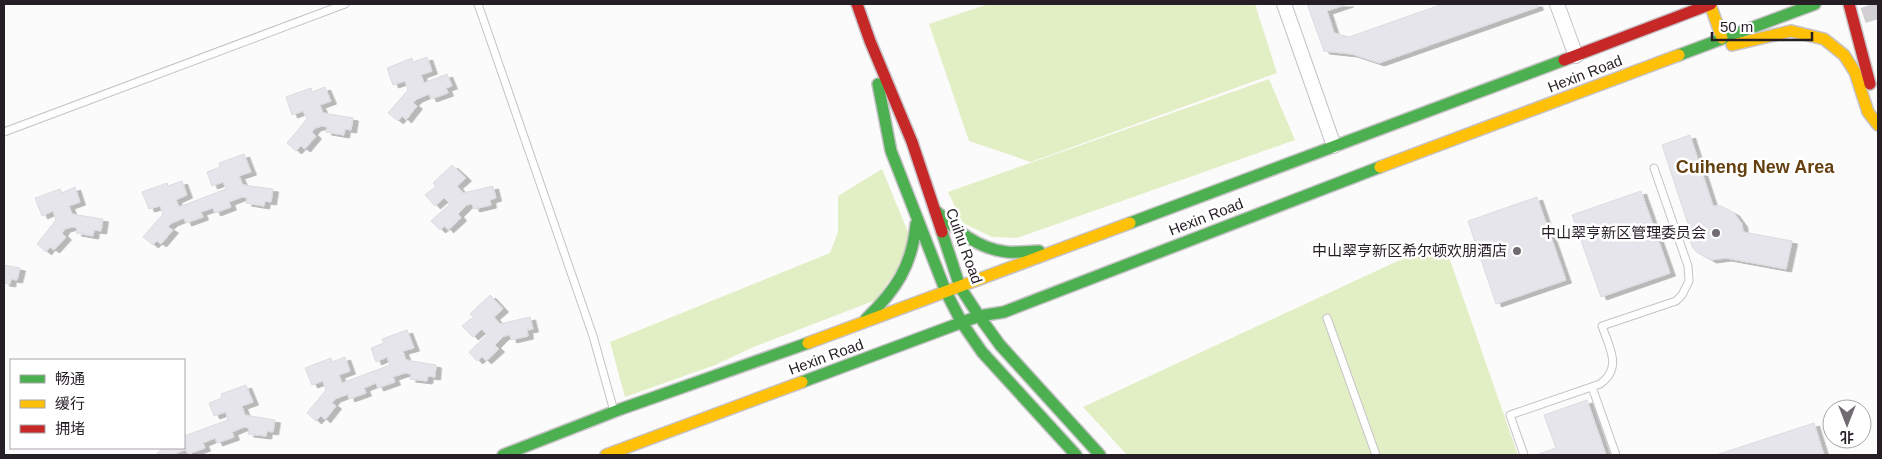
<svg xmlns="http://www.w3.org/2000/svg" width="1882" height="459" font-family="Arial,'Noto Sans SC',sans-serif">
<style>
.green{fill:#e2eec4}
.building{fill:#e6e5ec;stroke:#dcdbe0;filter:url(#shadow)}
.lines{fill:none;stroke-linecap:round;stroke-linejoin:round}
.highway-tunnel{stroke:#d1cfd1;stroke-width:26;stroke-dasharray:26 13;stroke-linecap:butt}
.lane-casing{stroke:#c6c2c6;stroke-width:9}
.street-casing{stroke:#c6c2c6;stroke-width:16}
.fast-casing{stroke:#c6c2c6;stroke-width:14}
.slow-casing{stroke:#c6c2c6;stroke-width:14}
.jam-casing{stroke:#c6c2c6;stroke-width:14}
.lane{stroke:#fffeff;stroke-width:7}
.street{stroke:#fffeff;stroke-width:14}
.fast{stroke:#4caf50;stroke-width:11}
.slow{stroke:#ffc107;stroke-width:11}
.jam{stroke:#c62828;stroke-width:11}
.poi-dot{fill:#706b70;stroke:#fff;stroke-width:2}
.labels{text-anchor:middle;stroke-width:5;stroke-linejoin:round;paint-order:stroke}
.street-label{font-size:15px;fill:#251e25;stroke:#fff}
.poi-label{font-size:15px;fill:#251e25;stroke:#fff;text-anchor:end}
.quarter-label{font-size:18px;font-weight:bold;fill:#653f0f;stroke:#fff}
</style>
<defs>
<filter id="shadow"><feDropShadow dx="5.5" dy="3" stdDeviation="0" flood-color="#0004"/></filter>
</defs>
<rect width="100%" height="100%" fill="#fcfbfc"/>
<path class="green" d="M988 4H1255L1277 73 1031 162 969 141 929 24Z
M1269 79 1295 140 1017 238 992 237 963 223 948 192Z
M882 169 908 232 907 255 876 300 756 346 715 365 625 397 610 342 830 253 838 232V196Z
M1443 240 1518 455H1127L1083 407Z"/>
<path class="building" d="M1307 4H1348L1327 11 1334 33 1349 37 1443 4H1537L1538 7 1379 63 1352 54 1324 51Z
M427 57 432 71 421 75 424 83 447 74 452 86 446 88 448 93 431 99 429 94 417 99 413 103 417 106 406 120 402 116 398 121 388 113 408 90 405 81 393 85 387 68 412 58 413 62Z
M325 87 331 101 320 105 323 113 353 118 351 130 345 129 344 135 326 132 327 127 322 126 315 128 312 132 316 136 305 149 301 146 296 151 287 143 307 119 303 111 292 115 286 97 311 88 312 92Z
M1690 135 1713 206H1721L1734 213 1742 224 1743 232 1792 241 1786 269 1726 258 1711 260 1698 253 1693 248 1690 241 1689 227 1662 145Z
M244 154 251 172 239 176 243 185 273 189 271 202 265 201 264 206 246 203 247 198 242 197 229 202 231 207 215 213 213 208 201 212 203 217 186 223 184 218 172 223 168 227 173 230 161 244 157 241 153 245 143 237 163 214 160 206 149 209 142 192 167 183 168 186 182 181 187 195 176 200 179 207 226 189 223 182 212 186 207 172 220 167 219 163Z
M452 165 466 178 457 186 463 193 493 186 496 198 490 200 491 205 474 209 472 204 467 205 458 214 461 218 448 230 445 226 440 230 431 221 450 204 444 198 435 206 425 195 436 186 433 183Z
M75 187 80 202 69 206 72 214 103 219 101 231 94 230 93 236 76 233 77 228 72 227 65 229 62 233 66 237 54 250 50 247 46 252 37 244 56 220 53 211 42 216 35 198 60 189 62 193Z
M1641 191 1670 273 1601 297 1572 215Z
M1537 197 1566 280 1496 304 1468 221Z
M4 265 20 268 17 280 11 279 10 284 4 283Z
M490 295 503 309 494 317 500 324 530 317 533 329 527 330 528 336 511 340 510 335 504 336 495 345 499 349 486 361 482 357 477 361 469 352 487 335 482 329 473 337 462 326 473 317 470 314Z
M407 330 414 348 403 351 406 360 436 365 435 377 428 376 427 381 410 379 411 374 405 373 393 377 395 382 378 388 376 383 364 388 366 393 349 399 348 394 335 399 332 403 336 406 325 420 321 416 316 421 307 413 326 390 323 381 312 385 305 368 331 358 332 362 345 357 350 371 339 375 342 383 390 365 387 357 376 362 371 348 384 343 382 339Z
M246 385 253 402 242 406 245 415 275 420 273 432 267 431 266 436 248 434 249 428 244 427 232 432 234 437 217 443 215 438 203 443 205 448 188 454 186 449 173 455H156L162 448H184V436L228 420 226 412 214 416 209 403 222 398 221 394Z
M1587 400 1606 455H1536L1556 448 1544 415Z
M1814 423 1824 455H1716Z"/>
<g class="lines">
<path class="highway-tunnel" d="M1873 4 1878 19"/>
<defs>
<path id="lane" d="M478 4 593 336 614 411
M4 132 345 4
M1327 318 1376 455
M1592 387 1616 455
M1524 455 1510 415 1600 384C1623 368 1609 347 1602 326L1676 301 1682 295 1689 281 1688 266 1654 168"/>
<path id="street" d="M1284 4 1334 146
M1557 4 1576 56"/>
<path id="fast" d="M1679 55 1815 4
M878 84 891 151 946 292 962 323 982 352 1076 455
M936 211C956 230 978 249 1007 252 1018 253 1028 251 1039 251
M1130 223 1564 60
M942 232 960 287 979 316 1000 345 1100 455
M866 319C896 290 912 266 916 224
M802 382 979 316 1004 312 1380 167
M503 455 621 409 808 343"/>
<path id="slow" d="M1710 4 1722 38
M1732 45 1791 31 1824 39 1844 55 1855 72 1868 112 1878 125
M1380 167 1679 55
M808 343 1130 223
M606 455 802 382"/>
<path id="jam" d="M857 4 870 41 912 142 942 232
M1849 4 1870 84
M1564 60 1711 4"/>
</defs>
<use href="#lane" class="lane-casing"/>
<use href="#street" class="street-casing"/>
<use href="#fast" class="fast-casing"/>
<use href="#slow" class="slow-casing"/>
<use href="#jam" class="jam-casing"/>
<use href="#lane" class="lane"/>
<use href="#street" class="street"/>
<use href="#fast" class="fast"/>
<use href="#slow" class="slow"/>
<use href="#jam" class="jam"/>
</g>
<g class="poi-dot">
<circle cx="1716" cy="233" r="5"/>
<circle cx="1517" cy="251" r="5"/>
</g>
<g class="labels">
<g class="street-label">
<text transform="translate(1585 74) rotate(-21)" y="5">Hexin Road</text>
<text transform="translate(1206 217) rotate(-21)" y="5">Hexin Road</text>
<text transform="translate(964 246) rotate(70)" y="5">Cuihu Road</text>
<text transform="translate(826 357) rotate(-20)" y="5">Hexin Road</text>
</g>
<g class="poi-label">
<text x="1706" y="238">中山翠亨新区管理委员会</text>
<text x="1507" y="256">中山翠亨新区希尔顿欢朋酒店</text>
</g>
<g class="quarter-label">
<text x="1755" y="173">Cuiheng New Area</text>
</g>
</g>
<rect width="1882" height="459" fill="none" stroke="#251e25" stroke-width="10"/>
<rect x="10" y="359" width="175" height="90" fill="#ffffff" stroke="#a8a5a8"/>
<rect x="20" y="375" width="25" height="8" fill="#4caf50" stroke="#a8a5a8"/>
<text x="55" y="384" font-size="15" fill="#251e25">畅通</text>
<rect x="20" y="400" width="25" height="8" fill="#ffc107" stroke="#a8a5a8"/>
<text x="55" y="409" font-size="15" fill="#251e25">缓行</text>
<rect x="20" y="425" width="25" height="8" fill="#c62828" stroke="#a8a5a8"/>
<text x="55" y="434" font-size="15" fill="#251e25">拥堵</text>
<g transform="translate(1847 424) rotate(180)"><circle r="24" fill="#ffffff" stroke="#a8a5a8"/>
<path d="M0-4L9 19L0 12L-9 19Z" fill="#706b70"/>
<text y="-8" font-size="14" font-weight="bold" text-anchor="middle" fill="#251e25">北</text>
</g>
<path d="M1712 32v8h100v-8" fill="none" stroke="#251e25" stroke-width="2.5"/>
<text x="1720" y="32" font-size="15" fill="#251e25" stroke="#ffffff" stroke-width="4" paint-order="stroke">50 m</text>
</svg>
